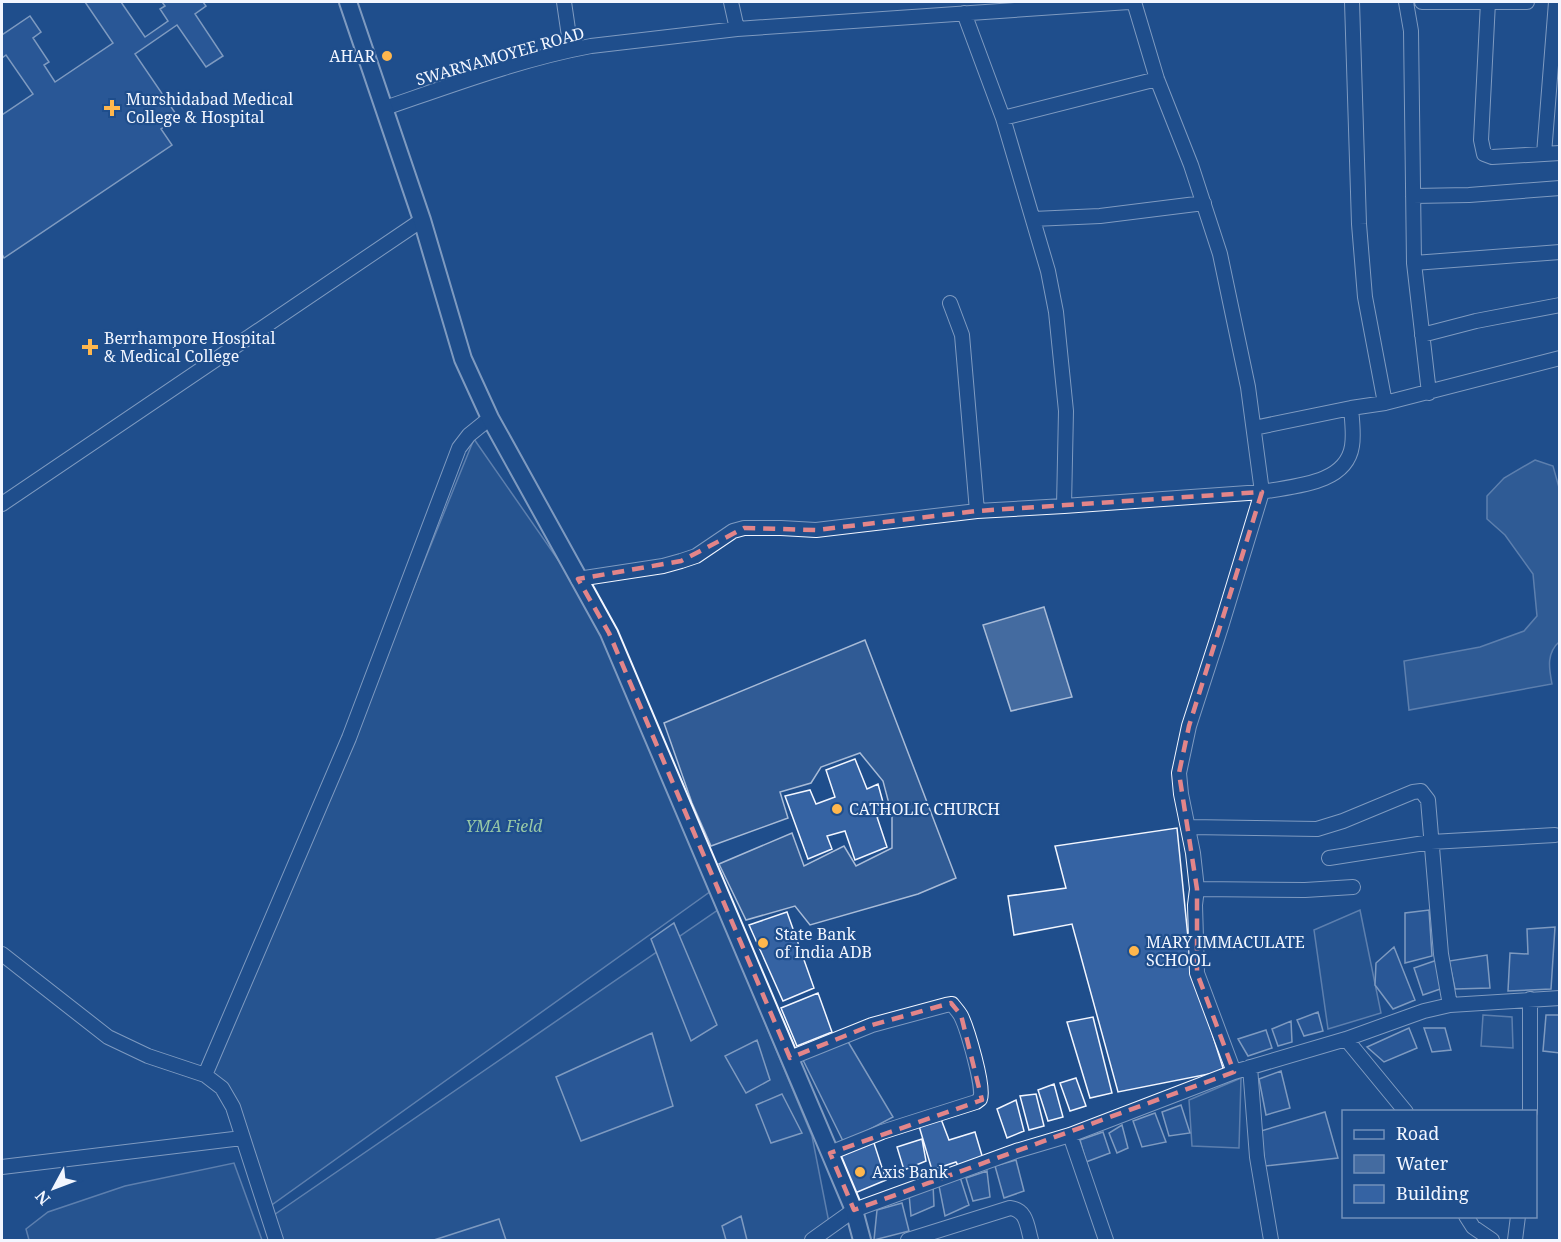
<svg xmlns="http://www.w3.org/2000/svg" width="1561" height="1242" font-family="'Noto Serif',serif">
<style>
.built{fill:#305b95;stroke:#a8bbd7;stroke-width:1.5}
.water{fill:#446ba0;stroke:#a8bbd7;stroke-width:1.5}
.building{fill:#3563a3;stroke:#f2f6ff;stroke-width:1.5}
.lines{fill:none;stroke-linecap:round;stroke-linejoin:round}
.minor-casing{stroke:#f2f6ff;stroke-width:16}
.tertiary-casing{stroke:#f2f6ff;stroke-width:20}
.minor{stroke:#1f4e8c;stroke-width:14}
.tertiary{stroke:#1f4e8c;stroke-width:16}
.marked{fill:none;stroke:#e38589;stroke-width:4.5;stroke-dasharray:12 8;stroke-linejoin:round}
.poi-dot{fill:#ffb74d;stroke:#1f4e8c;stroke-width:2}
.labels{text-anchor:middle;stroke-width:4.5;stroke-linejoin:round;paint-order:stroke}
.poi-label{font-size:16px;fill:#f2f6ff;stroke:#1f4e8c;text-anchor:start}
.street-label{font-size:16px;fill:#f2f6ff;stroke:#1f4e8c}
.park-label{font-size:16px;font-style:italic;fill:#97c8a6;stroke:#1f4e8c}
</style>
<rect width="100%" height="100%" fill="#1f4e8c"/>
<path class="built" d="M474 439 609 633 718 886 266 1209 233 1107 205 1075 402 616Z
M865 640 956 878 918 894 810 925 795 906 746 920 719 864 792 833 804 866 844 846 856 866 892 848V815L883 781 860 753 821 767 811 783 780 792 788 818 711 846 692 803 664 723Z
M718 910 812 1136 831 1233 820 1240H279L271 1217Z
M1360 910 1381 1013 1328 1029 1314 930Z
M1483 1015 1512 1017 1513 1048 1481 1046Z
M1241 1078 1239 1148 1192 1146 1189 1100Z
M234 1163 262 1240H29L26 1229 48 1212 125 1186Z"/>
<path class="water" d="M1535 460 1553 466 1560 491V641C1546 653 1549 668 1552 684L1409 710 1404 661 1480 647 1524 631 1537 616 1533 574 1505 535 1487 519V496L1504 478Z
M1044 607 1072 697 1011 711 983 625Z"/>
<path class="building" d="M85 2H121L145 37 168 21 160 9 165 6 162 2H203L206 6 195 14 223 56 206 67 177 25 135 54 178 117 161 129 172 145 4 258 2 254V115L33 94 6 55 2 58V35L30 16 41 32 33 38 49 62 44 65 55 82 113 43Z
M855 759 867 789 878 784 886 813 877 817 887 847 855 860 845 831 827 836 832 849 808 859 785 796 810 790 816 804 835 797 826 770Z
M1177 828 1191 967 1224 1071 1118 1092 1072 924 1014 935 1008 896 1066 888 1055 846Z
M1429 910 1432 956 1405 963V913Z
M787 912 814 988 783 1001 749 925Z
M674 923 717 1025 691 1041 651 939Z
M1555 927 1551 989 1508 991 1510 953 1528 954 1527 929Z
M1394 947 1415 1000 1393 1009 1375 985 1376 963Z
M1487 955 1490 988 1455 989 1449 961Z
M1440 959 1446 987 1423 995 1414 968Z
M818 993 832 1032 797 1046 781 1008Z
M1318 1012 1323 1031 1304 1036 1297 1020Z
M1546 1015H1560V1053L1543 1051Z
M1093 1017 1112 1093 1090 1098 1067 1022Z
M1291 1021 1292 1042 1278 1046 1272 1029Z
M1409 1028 1417 1048 1384 1062 1367 1047Z
M1424 1028H1445L1451 1050 1432 1052Z
M1266 1030 1272 1048 1248 1056 1238 1039Z
M652 1033 673 1106 581 1141 556 1077Z
M757 1040 770 1080 746 1093 725 1056Z
M847 1040 893 1117 844 1143 802 1058Z
M1281 1071 1290 1108 1266 1115 1259 1079Z
M1076 1078 1086 1106 1070 1111 1060 1083Z
M1054 1084 1063 1117 1048 1121 1038 1090Z
M782 1094 802 1133 771 1143 756 1105Z
M1036 1094 1044 1126 1029 1130 1020 1096Z
M1016 1100 1024 1131 1007 1138 997 1109Z
M1181 1105 1190 1133 1169 1136 1162 1112Z
M1325 1112 1338 1158 1265 1166 1261 1131Z
M1155 1113 1166 1142 1142 1147 1133 1121Z
M941 1119 949 1140 975 1132 983 1159 959 1167 956 1162 932 1170 919 1126Z
M1122 1125 1128 1148 1117 1153 1109 1133Z
M1103 1132 1110 1153 1086 1162 1080 1140Z
M922 1139 926 1161 904 1170 897 1147Z
M873 1140 886 1180 855 1193 839 1156Z
M1016 1160 1024 1191 1004 1198 995 1166Z
M987 1171 990 1197 973 1201 966 1178Z
M960 1177 969 1205 945 1216 939 1186Z
M933 1184 934 1206 911 1216 909 1194Z
M902 1203 909 1231 874 1240 877 1210Z
M741 1216 747 1240H726L722 1226Z
M499 1219 506 1240H434Z"/>
<g class="lines">
<defs>
<path id="minor" d="M564 2 571 50
M731 2 737 29
M1134 2 1157 79 1191 165 1220 254 1248 387 1262 492C1292 486 1346 485 1352 446 1354 434 1352 420 1351 408
M1352 2 1359 224 1365 297 1385 403
M1406 2 1411 31 1414 263 1429 393
M1422 2H1527
M1488 2 1481 140 1484 154 1492 157 1560 153
M385 108C452 85 521 59 591 46L737 29 1129 2
M1003 118 1157 79
M1544 154 1556 2
M1413 196 1469 195 1560 188
M1033 219 1100 216 1204 203
M1414 263 1560 252
M950 303 962 335 977 511
M1422 335 1476 321 1560 305
M1254 428 1351 408 1385 403 1560 358
M2 504 422 220
M1064 506 1262 492 1221 627 1189 726 1179 773 1181 794 1193 853 1197 889 1195 905 1197 973 1234 1072
M578 579 663 566 681 561 696 556 733 531 744 528H781L816 530 977 511 1064 506 1066 411 1056 312 1048 271 1003 118 964 13
M1189 827 1317 829 1343 821 1413 792 1421 791 1428 800 1441 954 1450 1005
M1329 858 1431 842 1555 835
M1197 889 1305 890 1353 887
M2 954 108 1037 148 1056 205 1075 349 738 459 448 469 435 490 418
M1346 1039 1406 1112
M790 1058 872 1025 946 1005 952 1004C955 1008 959 1012 961 1016 967 1028 985 1088 980 1099L976 1102 882 1132 830 1153
M1250 1067 1257 1157 1271 1240
M205 1075 222 1088 233 1107 276 1240
M1530 1112V999
M1070 1135 1106 1240
M2 1167 242 1138
M1466 1216 1473 1227 1492 1240
M812 1240 854 1210 1016 1151 1070 1135 1234 1072 1346 1039 1424 1011 1450 1005 1560 998
M908 1240 1010 1208C1027 1210 1027 1226 1031 1240
M1515 1240 1518 1216"/>
<path id="tertiary" d="M348 2 422 220 463 359 490 418 609 633 830 1153 854 1210 862 1240"/>
</defs>
<use href="#minor" class="minor-casing"/>
<use href="#tertiary" class="tertiary-casing"/>
<use href="#minor" class="minor"/>
<use href="#tertiary" class="tertiary"/>
</g>
<path d="M0 0H1561V1242H0ZM1262 492 1189 726 1179 773 1197 889V973L1234 1072 854 1210 830 1153 982 1100 961 1015 951 1003 872 1025 790 1058 609 633 578 579 681 561 744 528 816 530 977 511Z" fill="#1f4e8c" fill-opacity=".55" fill-rule="evenodd"/>
<path class="marked" d="M1262 492 1189 726 1179 773 1197 889V973L1234 1072 854 1210 830 1153 982 1100 961 1015 951 1003 872 1025 790 1058 609 633 578 579 681 561 744 528 816 530 977 511Z"/>
<g class="poi-dot">
<circle cx="387" cy="56" r="6"/>
<path d="M109 99h6v6h6v6h-6v6h-6v-6h-6v-6h6z"/>
<path d="M87 338h6v6h6v6h-6v6h-6v-6h-6v-6h6z"/>
<circle cx="837" cy="809" r="6"/>
<circle cx="763" cy="943" r="6"/>
<circle cx="1134" cy="951" r="6"/>
<circle cx="860" cy="1172" r="6"/>
</g>
<g class="labels">
<g class="poi-label">
<text x="375" y="62" text-anchor="end">AHAR</text>
<text x="126" y="105">Murshidabad Medical<tspan x="126" dy="18">College &amp; Hospital</tspan></text>
<text x="104" y="344">Berrhampore Hospital<tspan x="104" dy="18">&amp; Medical College</tspan></text>
<text x="849" y="815">CATHOLIC CHURCH</text>
<text x="775" y="940">State Bank<tspan x="775" dy="18">of India ADB</tspan></text>
<text x="1146" y="948">MARY IMMACULATE<tspan x="1146" dy="18">SCHOOL</tspan></text>
<text x="872" y="1178">Axis Bank</text>
</g>
<g class="street-label">
<text transform="translate(500 56) rotate(-16)" y="6">SWARNAMOYEE ROAD</text>
</g>
<g class="park-label">
<text x="504" y="832">YMA Field</text>
</g>
</g>
<rect width="1561" height="1242" fill="none" stroke="#f2f6ff" stroke-width="6"/>
<rect x="1342" y="1110" width="195" height="108" fill="#1f4e8c" stroke="#7391ba" stroke-width="1.5"/>
<rect x="1354" y="1130" width="30" height="9" fill="#1f4e8c" stroke="#7391ba" stroke-width="1.5"/>
<text x="1396" y="1140" font-size="18" fill="#f2f6ff">Road</text>
<rect x="1354" y="1155" width="30" height="18" fill="#446ba0" stroke="#7391ba" stroke-width="1.5"/>
<text x="1396" y="1170" font-size="18" fill="#f2f6ff">Water</text>
<rect x="1354" y="1185" width="30" height="18" fill="#3563a3" stroke="#7391ba" stroke-width="1.5"/>
<text x="1396" y="1200" font-size="18" fill="#f2f6ff">Building</text>
<g transform="translate(54 1188) rotate(229)" stroke="#1f4e8c" stroke-width="4.5" paint-order="stroke">
<path d="M0-4.5L10 22L0 15L-10 22Z" fill="#f2f6ff"/>
<text y="-9" font-size="16" font-weight="bold" text-anchor="middle" fill="#f2f6ff">N</text>
</g>
</svg>
